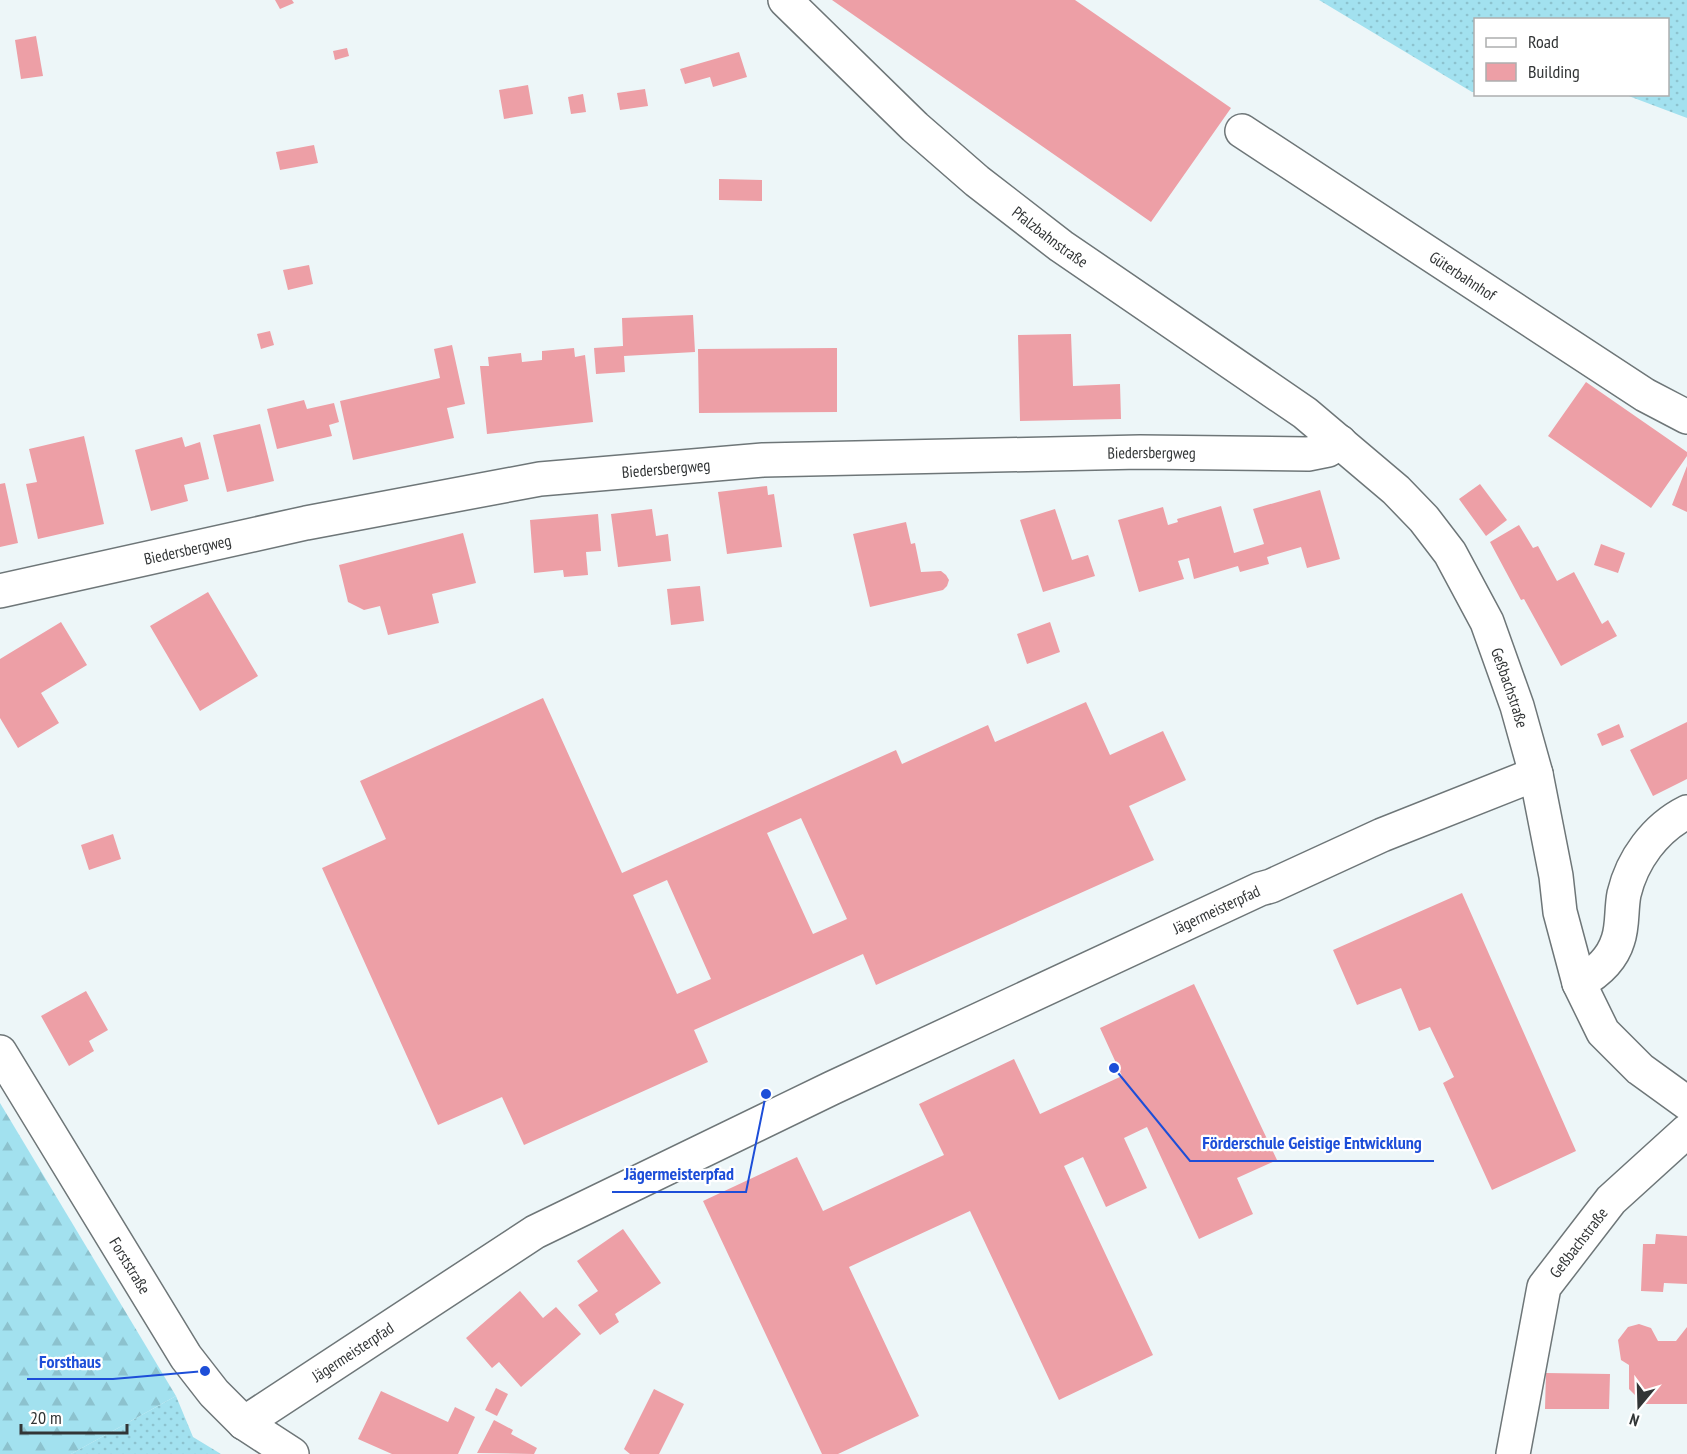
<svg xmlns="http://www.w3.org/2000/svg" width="1687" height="1454" font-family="'PT Sans Narrow',sans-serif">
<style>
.grass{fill:url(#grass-dots)}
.forest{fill:url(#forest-firs)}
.building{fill:#ed9fa6;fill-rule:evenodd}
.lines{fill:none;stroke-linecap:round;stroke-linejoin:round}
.minor-casing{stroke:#6e7678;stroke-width:36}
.minor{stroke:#fff;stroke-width:33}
.labels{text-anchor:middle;stroke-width:4.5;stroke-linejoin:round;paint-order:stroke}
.street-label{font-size:16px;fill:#323536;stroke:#fff}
.leader{fill:none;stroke:#1d4ed8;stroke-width:2}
.callout-dot{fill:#1d4ed8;stroke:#fff;stroke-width:2}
.callout-label{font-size:18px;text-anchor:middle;font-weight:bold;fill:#1d4ed8;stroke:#fff;stroke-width:4.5;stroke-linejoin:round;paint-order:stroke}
</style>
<defs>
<pattern id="grass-dots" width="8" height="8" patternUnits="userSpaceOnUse" patternTransform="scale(1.5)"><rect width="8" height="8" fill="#a2e1ef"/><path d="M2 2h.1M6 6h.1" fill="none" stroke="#8cc2ce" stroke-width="1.8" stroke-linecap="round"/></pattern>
<pattern id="forest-firs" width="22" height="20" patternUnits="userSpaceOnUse" patternTransform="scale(1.5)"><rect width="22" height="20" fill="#a2e1ef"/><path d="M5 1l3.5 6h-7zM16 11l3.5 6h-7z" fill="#8cc2ce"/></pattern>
</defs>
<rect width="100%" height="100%" fill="#edf6f8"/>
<path class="grass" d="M1319 0H1687V118L1626 95 1668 94V20H1476V92H1472Z
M176 1396 193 1437 221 1454H71Z"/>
<path class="forest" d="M0 1103 176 1396 71 1454H0Z"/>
<path class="building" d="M275 0H292L294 3 280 9Z
M832 0H1075L1231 108 1151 222Z
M36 36 43 76 21 79 15 40Z
M347 48 349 56 335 60 333 51Z
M739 52 747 77 713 87 710 77 685 84 680 69Z
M528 85 533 114 504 119 499 90Z
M645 89 648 106 620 110 617 93Z
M583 94 586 112 571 114 568 97Z
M314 145 318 163 280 170 276 152Z
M719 179 762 180V201L719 200Z
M309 265 313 284 288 290 283 270Z
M693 315 695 352 624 356 625 372 596 374 594 348 623 346 622 318Z
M270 331 274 345 261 349 257 334Z
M1071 334 1073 386 1120 384 1121 419 1020 421 1018 335Z
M452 345 465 404 447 408 454 438 353 460 340 401 440 378 434 349Z
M574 348 575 357 585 355 593 422 487 434 480 366H489L488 357 521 353 522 362 542 360V351Z
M837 348V412L699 413 698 349Z
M1586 382 1687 452V456L1651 508 1548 436Z
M304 400 307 409 334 403 339 422 329 425 332 436 277 449 267 409Z
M260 424 274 481 227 492 213 435Z
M84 436 104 524 38 539 26 484 37 482 29 449Z
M182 437 185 447 200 442 209 479 184 485 188 501 151 511 135 450Z
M1687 466V512L1672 505Z
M5 483 18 543 0 547V484Z
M1480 484 1507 520 1486 536 1459 499Z
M767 486 768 495 774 494 782 547 727 554 718 492Z
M1320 490 1340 559 1307 568 1301 547 1267 557 1269 564 1240 572 1238 566 1194 579 1189 558 1178 561 1184 579 1139 592 1118 520 1163 507 1168 525 1178 522 1177 519 1221 506 1234 553 1264 544 1253 509Z
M652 509 656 536 668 534 671 561 618 567 611 514Z
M1055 509 1072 560 1088 555 1095 576 1043 592 1020 520Z
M598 514 601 551 586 552 588 575 564 577 563 570 534 573 530 520Z
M906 522 911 544 915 543 921 572 941 571 946 575 949 580 947 586 943 590 870 607 853 534Z
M1519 525 1533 548 1538 546 1557 581 1574 572 1602 624 1608 620 1617 636 1561 666 1524 599 1521 600 1490 542Z
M463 533 476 583 432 594 439 623 388 635 380 606 364 610 348 602 339 565Z
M1601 544 1625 553 1618 573 1594 565Z
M700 586 704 621 671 625 667 589Z
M208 592 258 676 200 711 150 626Z
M61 622 87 665 41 693 59 723 18 748 0 718V659Z
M1050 622 1060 652 1027 664 1017 634Z
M543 698 622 873 896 750 902 764 988 725 995 742 1086 702 1110 755 1163 731 1186 780 1129 806 1154 860 876 985 863 954 694 1030 708 1062 524 1145 502 1097 438 1125 322 868 386 839 360 781ZM801 818 847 919 813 934 767 833ZM667 880 711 979 677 994 633 895Z
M1687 722V779L1653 796 1630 750Z
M1619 724 1624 737 1602 746 1597 734Z
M113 834 121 859 89 870 81 845Z
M1462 893 1576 1151 1492 1190 1443 1083 1454 1077 1430 1027 1419 1031 1401 988 1357 1005 1333 950Z
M1194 984 1277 1160 1237 1178 1253 1214 1199 1239 1147 1127 1124 1138 1147 1188 1106 1207 1083 1157 1064 1166 1153 1355 1059 1400 970 1211 849 1267 919 1416 838 1454H822L703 1201 797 1157 823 1211 944 1155 919 1104 1014 1059 1040 1114 1122 1076 1100 1028Z
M86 991 108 1030 89 1041 94 1051 69 1066 41 1016Z
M623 1229 661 1283 615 1314 619 1322 600 1335 578 1305 598 1291 577 1261Z
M1656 1234 1687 1236V1284L1664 1283 1663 1292 1641 1291 1643 1244H1655Z
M520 1291 543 1318 556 1307 581 1334 521 1387 499 1362 492 1368 466 1338Z
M1639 1324 1651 1328 1658 1341H1676L1687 1327V1404H1644L1629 1389V1365L1621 1360 1618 1340 1628 1327Z
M1546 1373 1610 1374 1609 1409H1545Z
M496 1388 508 1394 497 1416 485 1410Z
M654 1389 684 1404 659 1454H630L624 1449Z
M381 1391 448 1422 455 1407 475 1417 458 1454H392L358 1439Z
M494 1420 513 1430 511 1434 537 1448 534 1454 477 1453Z"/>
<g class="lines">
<defs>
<g id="minor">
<path id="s1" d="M785 0 915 127 977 181 1061 246 1305 413 1396 490 1424 519 1450 553 1487 622 1517 706 1536 774 1556 876 1560 912 1579 983 1603 1032 1640 1069 1687 1103"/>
<path id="s2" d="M1242 131 1645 395 1687 417"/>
<path id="s3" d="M0 591 306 523 540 479 763 460 1140 452 1308 454 1328 450 1340 442"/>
<path d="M1579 983C1597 973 1612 960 1618 940 1623 926 1621 909 1624 894 1632 860 1655 828 1687 812"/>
<path id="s4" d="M0 1052 186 1357 214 1393 244 1423 292 1454"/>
<path id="s5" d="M244 1423 535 1232 832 1088 1260 889 1271 886 1382 835 1536 774"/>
<path id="s6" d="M1513 1454 1544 1287 1611 1200 1687 1131"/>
</g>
</defs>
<use href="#minor" class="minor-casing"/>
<use href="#minor" class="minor"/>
</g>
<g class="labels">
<g class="street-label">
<text dy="6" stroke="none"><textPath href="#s1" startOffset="356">Pfalzbahnstraße</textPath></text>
<text dy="6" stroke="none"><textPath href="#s2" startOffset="264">Güterbahnhof</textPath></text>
<text dy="6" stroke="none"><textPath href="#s3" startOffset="1164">Biedersbergweg</textPath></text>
<text dy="6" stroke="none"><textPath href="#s3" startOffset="678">Biedersbergweg</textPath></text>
<text dy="6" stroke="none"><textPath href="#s3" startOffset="192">Biedersbergweg</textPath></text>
<text dy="6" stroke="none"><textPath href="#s1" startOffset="1016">Geßbachstraße</textPath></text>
<text dy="6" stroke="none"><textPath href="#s5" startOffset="1102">Jägermeisterpfad</textPath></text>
<text dy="6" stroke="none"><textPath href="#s6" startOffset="226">Geßbachstraße</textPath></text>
<text dy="6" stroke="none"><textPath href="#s4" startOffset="250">Forststraße</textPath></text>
<text dy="6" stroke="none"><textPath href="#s5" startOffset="130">Jägermeisterpfad</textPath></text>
</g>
</g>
<path class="leader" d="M1114 1068L1190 1161H1434M766 1094L746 1192H612M205 1371L113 1379H27"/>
<g class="callout-dot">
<circle cx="1114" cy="1068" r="6"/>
<circle cx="766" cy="1094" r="6"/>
<circle cx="205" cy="1371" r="6"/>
</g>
<g class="callout-label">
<text x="1312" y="1149">Förderschule Geistige Entwicklung</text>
<text x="679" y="1180">Jägermeisterpfad</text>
<text x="70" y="1368">Forsthaus</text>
</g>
<rect x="1474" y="18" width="195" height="78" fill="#ffffff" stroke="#adaeaf" stroke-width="1.5"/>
<rect x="1486" y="38" width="30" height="9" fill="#ffffff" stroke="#adaeaf" stroke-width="1.5"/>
<text x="1528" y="48" font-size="18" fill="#323536">Road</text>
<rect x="1486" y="63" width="30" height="18" fill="#ed9fa6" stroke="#adaeaf" stroke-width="1.5"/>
<text x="1528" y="78" font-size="18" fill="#323536">Building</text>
<g transform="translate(1639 1406) rotate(199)" stroke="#ffffff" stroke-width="4.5" paint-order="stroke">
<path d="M0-4.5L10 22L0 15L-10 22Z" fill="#323536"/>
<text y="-9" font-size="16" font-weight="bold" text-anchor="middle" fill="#323536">N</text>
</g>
<path d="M21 1424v9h106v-9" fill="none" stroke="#323536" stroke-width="3"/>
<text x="30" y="1424" font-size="18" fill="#323536" stroke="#ffffff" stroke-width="4.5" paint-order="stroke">20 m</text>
</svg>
